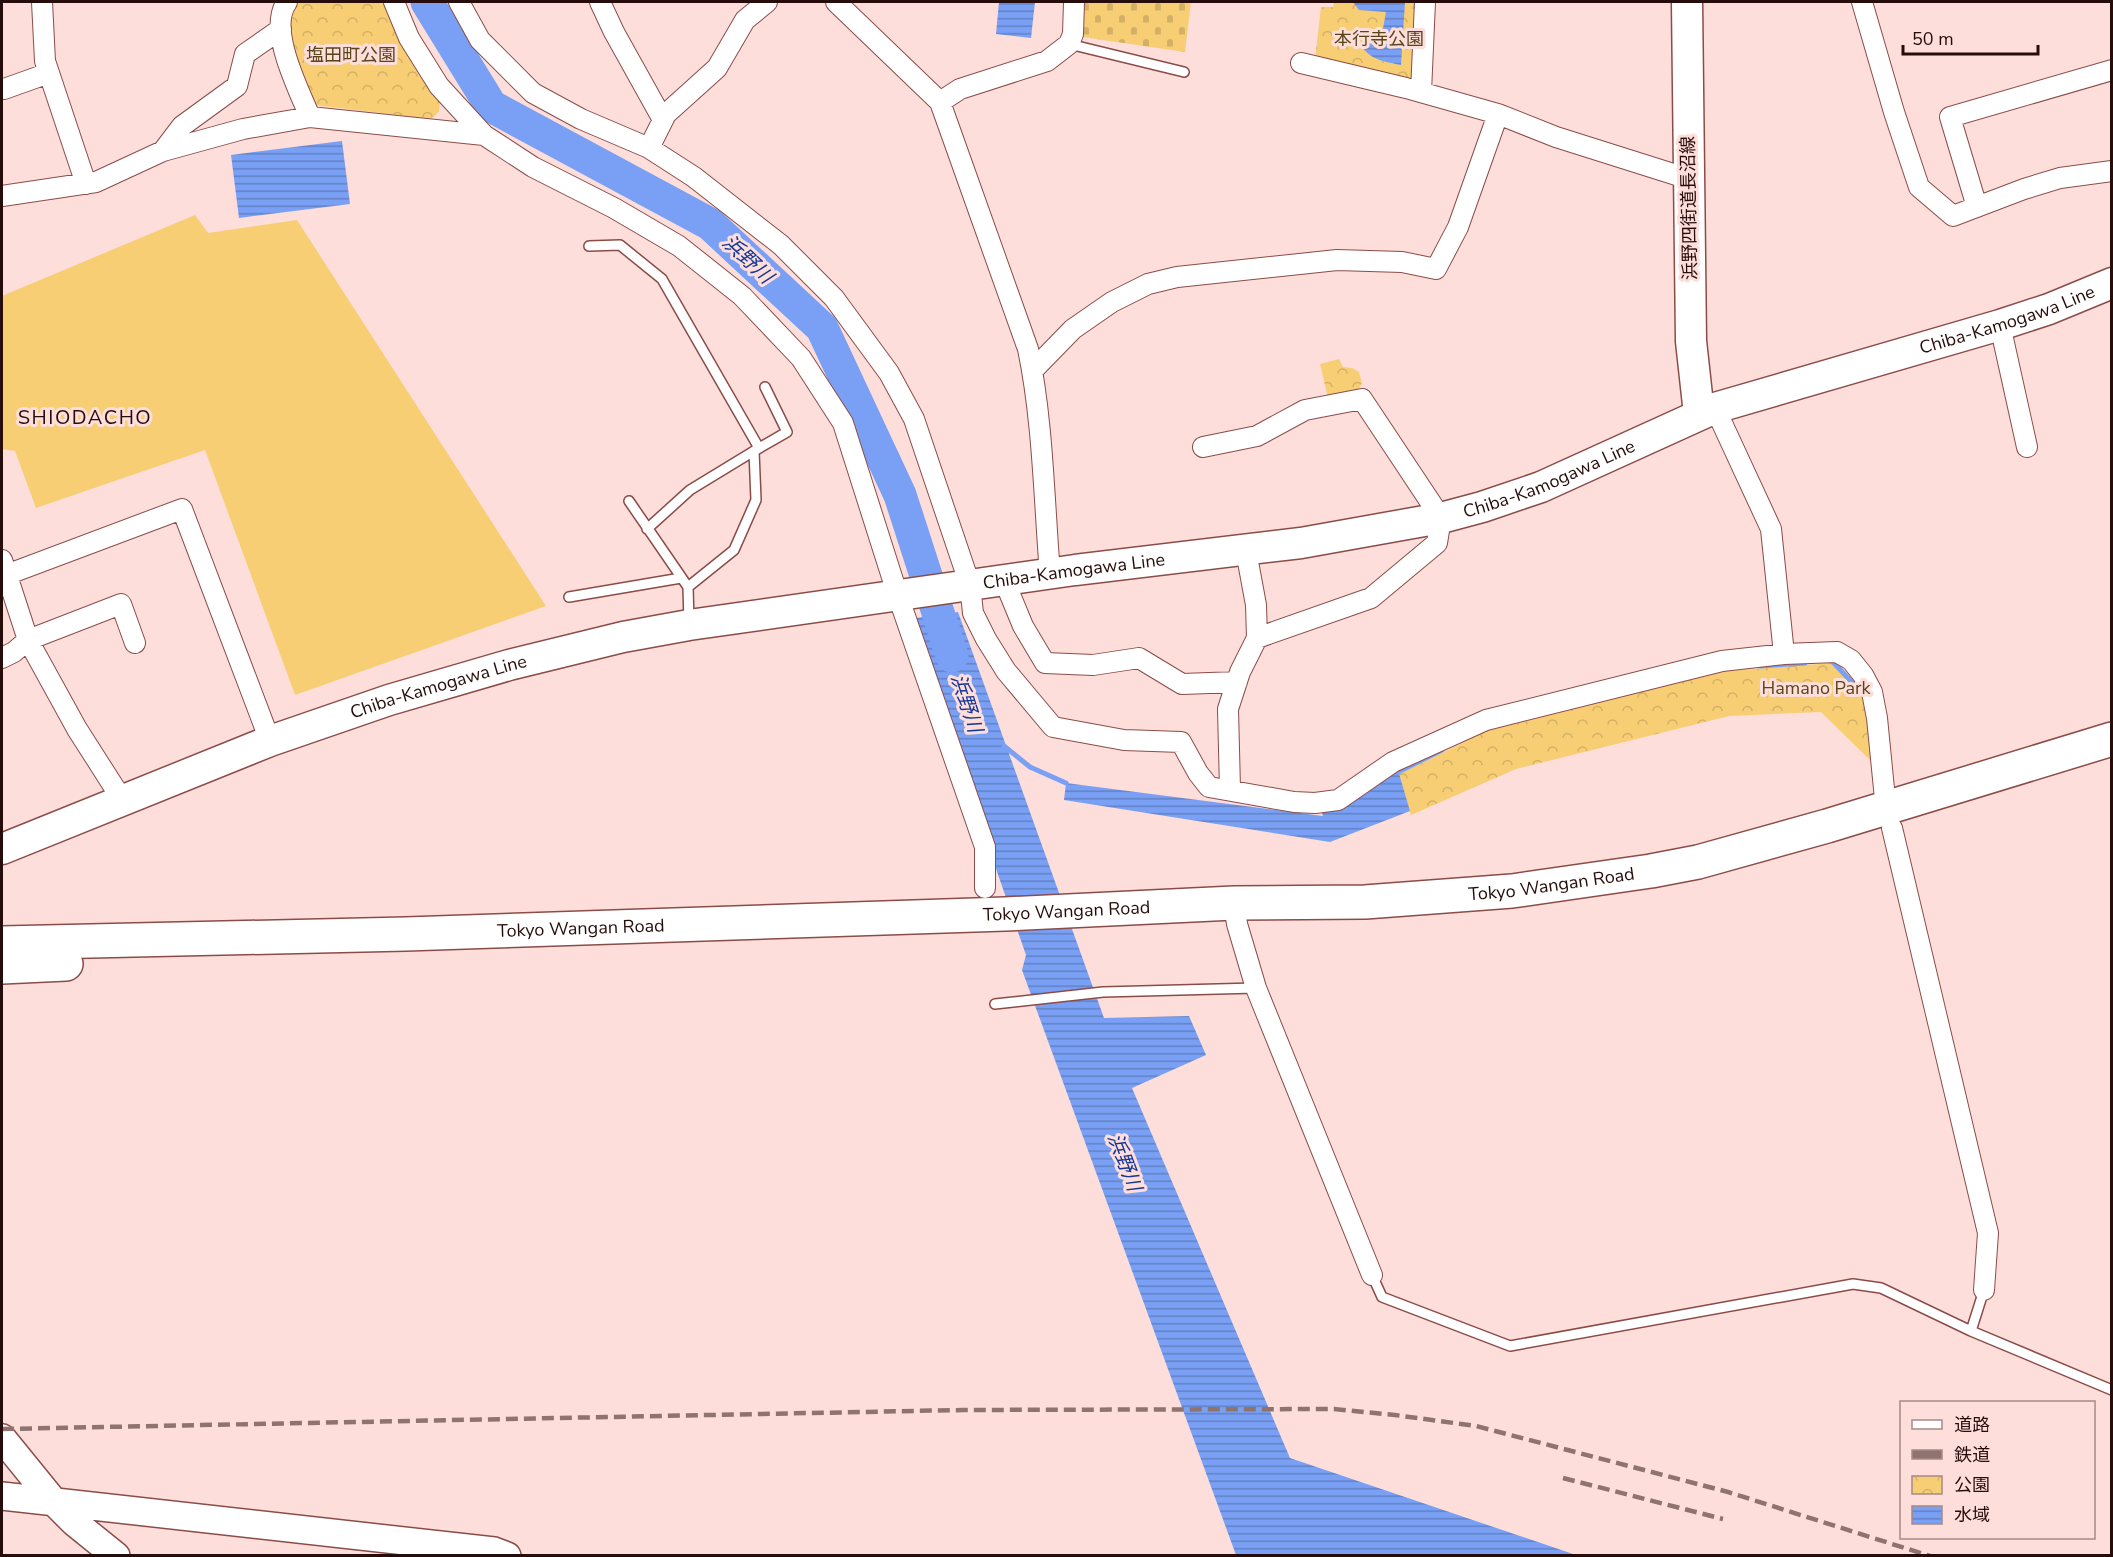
<svg xmlns="http://www.w3.org/2000/svg" width="2113" height="1557" font-family="'Nunito Sans','Noto Sans JP',sans-serif">
<style>
.cemetery{fill:url(#cemetery-stones)}
.park{fill:url(#park-crowns)}
.garden{fill:#f8ce75}
.water{fill:url(#water-rules)}
.lines{fill:none;stroke-linecap:round;stroke-linejoin:round}
.stream{stroke:#79a0f4;stroke-width:5}
.river{stroke:#79a0f4;stroke-width:33}
.lane-casing{stroke:#8b4c48;stroke-width:12}
.street-casing{stroke:#8b4c48;stroke-width:22}
.secondary-casing{stroke:#8b4c48;stroke-width:30}
.primary-casing{stroke:#8b4c48;stroke-width:33}
.highway-casing{stroke:#8b4c48;stroke-width:36}
.lane{stroke:#fff;stroke-width:9}
.street{stroke:#fff;stroke-width:20}
.secondary{stroke:#fff;stroke-width:27}
.primary{stroke:#fff;stroke-width:30}
.highway{stroke:#fff;stroke-width:33}
.rail{stroke:#8f7371;stroke-width:4.5;stroke-dasharray:12 6;stroke-linecap:butt}
.labels{text-anchor:middle;stroke-width:6;stroke-linejoin:round;paint-order:stroke}
.park-label{font-size:18px;fill:#58451b;stroke:#fddedb}
.street-label{font-size:18px;fill:#260d0b;stroke:#fddedb}
.water-label{font-size:20px;font-style:italic;fill:#143695;stroke:#fddedb}
.neighbourhood-label{font-size:20px;letter-spacing:1.5px;fill:#260d0b;stroke:#fddedb}
</style>
<defs>
<pattern id="cemetery-stones" width="16" height="16" patternUnits="userSpaceOnUse" patternTransform="scale(1.5)"><rect width="16" height="16" fill="#f8ce75"/><path d="M2 7V4a2 2 0 0 1 4 0v3zM10 15v-3a2 2 0 0 1 4 0v3z" fill="#d4b064"/></pattern>
<pattern id="park-crowns" width="20" height="18" patternUnits="userSpaceOnUse" patternTransform="scale(1.5)"><rect width="20" height="18" fill="#f8ce75"/><path d="M2 6a3 3 0 1 1 6 0M12 15a3 3 0 1 1 6 0" fill="none" stroke="#d4b064"/></pattern>
<pattern id="water-rules" width="6" height="5" patternUnits="userSpaceOnUse" patternTransform="scale(1.5)"><rect width="6" height="5" fill="#79a0f4"/><path d="M0 2.5h6" fill="none" stroke="#6381c4"/></pattern>
</defs>
<rect width="100%" height="100%" fill="#fddedb"/>
<path class="cemetery" d="M1080 2H1191L1185 52 1082 37Z"/>
<path class="park" d="M293 2H386L440 101 439 112 431 119 314 105 287 44Z
M1334 2H1421L1416 86 1315 60 1321 7H1333Z
M1339 359 1343 367 1352 368 1359 372 1362 383 1356 393 1328 398 1320 364Z
M1832 663 1866 699 1872 762 1821 712 1729 716 1516 769 1411 815 1399 774 1491 729 1725 671Z"/>
<path class="garden" d="M195 215 208 233 297 220 546 606 295 695 205 450 36 508 15 451 2 449V296Z"/>
<path class="water" d="M999 2H1035L1031 38 996 34Z
M1353 2H1405L1401 65C1387 62 1371 60 1363 48L1382 34 1386 12 1359 10Z
M342 141 350 204 239 218 231 155Z
M958 612 1104 1018 1189 1016 1206 1055 1132 1088 1290 1458 1576 1555H1236L1022 970 1026 955 909 619Z
M1398 770 1410 811 1330 842 1064 800 1066 783 1323 816 1321 811C1349 812 1376 785 1398 770Z"/>
<g class="lines">
<path class="stream" d="M1829 661H1832L1862 693
M1760 666 1805 663
M1004 746 1030 767 1066 783
M1398 772 1442 750"/>
<path class="river" d="M427 2 491 106 710 224 822 328 900 495 952 656"/>
<defs>
<path id="lane" d="M1069 44 1184 72
M589 246 620 245 662 279 759 448
M629 501 688 587 689 622
M647 529 690 490 754 451
M688 587 734 550 756 500 754 451 787 432 765 387
M569 597 681 578
M995 1004 1103 992 1256 988
M1372 1275 1382 1297 1510 1346 1853 1284 1881 1288 1971 1331 2112 1390
M1971 1331 1984 1290"/>
<path id="street" d="M42 2 45 61 86 184
M287 2C267 29 299 90 310 117
M394 2 409 38 439 86 484 135 533 167 614 208 679 246 742 296 801 358 843 423 898 596 985 847V888
M459 2 480 40 533 93 581 119 649 148 694 177 781 245 834 298 889 373 914 419 970 585 973 613 986 639 1006 671 1053 727 1124 740 1181 742 1198 773 1209 787 1294 802 1315 803 1338 800 1393 762 1486 720 1722 661 1784 654 1837 652 1851 660 1863 675 1872 692 1877 718 1886 809
M600 2 614 32 663 120
M836 2 940 102 1028 349C1043 421 1044 500 1050 574
M1862 2 1894 112 1919 187 1953 216 2024 189 2060 178 2112 171
M1301 63 1406 88 1498 114 1556 137 1689 179
M4 89 49 73
M1421 92 1425 2
M940 102 960 89 1047 61 1069 44 1073 34 1074 2
M649 148 666 114 717 68 745 20 767 2
M163 151 182 126 237 86 245 54 281 29
M2 196 96 182 163 151 243 129 310 117 484 135
M1977 207 1950 117 2112 70
M2000 325 2027 447
M1033 370 1073 329 1112 302 1148 284 1177 277 1337 260 1402 262 1436 269 1458 227 1498 114
M1715 408 1771 529 1784 654
M1203 447 1257 436 1305 410 1362 399 1441 518 1437 543 1371 598 1257 638
M2 560 28 640 77 729 123 801
M6 575 182 509 270 741
M1004 580 1023 626 1045 663 1093 665 1139 658 1182 684 1237 682
M2 658 14 652 28 640 121 604 135 643
M1230 789 1228 709 1240 672 1257 638 1256 605 1246 551
M1892 828 1988 1233 1984 1290
M1234 903 1237 924 1256 988 1372 1275"/>
<path id="secondary" d="M2 1438 54 1502 74 1522 116 1556
M2 1496 494 1551 507 1556"/>
<g id="primary">
<path d="M1687 2 1691 341 1699 414"/>
<path id="s1" d="M2 849 270 741 389 700 509 665 623 637 689 625 1075 570 1301 543 1441 518 1482 507 1541 487 1715 408 2000 325 2049 309 2112 283"/>
</g>
<g id="highway">
<path id="s2" d="M2 943 406 934 1005 914 1234 903 1365 902 1512 891 1651 871 1698 862 1827 826 2112 739"/>
<path d="M2 967 66 964"/>
</g>
</defs>
<use href="#lane" class="lane-casing"/>
<use href="#street" class="street-casing"/>
<use href="#secondary" class="secondary-casing"/>
<use href="#primary" class="primary-casing"/>
<use href="#highway" class="highway-casing"/>
<use href="#lane" class="lane"/>
<use href="#street" class="street"/>
<use href="#secondary" class="secondary"/>
<use href="#primary" class="primary"/>
<use href="#highway" class="highway"/>
<path class="rail" d="M2 1429 963 1410 1334 1409 1395 1415 1476 1426 1728 1492 1930 1556
M1563 1478 1723 1519"/>
</g>
<g class="labels">
<g class="park-label">
<text x="1379" y="45">本行寺公園</text>
<text x="351" y="61">塩田町公園</text>
<text x="1816" y="694">Hamano Park</text>
</g>
<g class="street-label">
<text transform="translate(1689 208) rotate(-91)" y="6">浜野四街道長沼線</text>
<text dy="6" stroke="none"><textPath href="#s1" startOffset="2085">Chiba-Kamogawa Line</textPath></text>
<text dy="6" stroke="none"><textPath href="#s1" startOffset="1599">Chiba-Kamogawa Line</textPath></text>
<text dy="6" stroke="none"><textPath href="#s1" startOffset="1113">Chiba-Kamogawa Line</textPath></text>
<text dy="6" stroke="none"><textPath href="#s1" startOffset="466">Chiba-Kamogawa Line</textPath></text>
<text dy="6" stroke="none"><textPath href="#s2" startOffset="1551">Tokyo Wangan Road</textPath></text>
<text dy="6" stroke="none"><textPath href="#s2" startOffset="1065">Tokyo Wangan Road</textPath></text>
<text dy="6" stroke="none"><textPath href="#s2" startOffset="579">Tokyo Wangan Road</textPath></text>
</g>
<g class="water-label">
<text transform="translate(748 259) rotate(43)" y="7">浜野川</text>
<text transform="translate(967 703) rotate(72)" y="7">浜野川</text>
<text transform="translate(1125 1162) rotate(69)" y="7">浜野川</text>
</g>
<g class="neighbourhood-label">
<text x="85" y="424">SHIODACHO</text>
</g>
</g>
<rect width="2113" height="1557" fill="none" stroke="#260d0b" stroke-width="6"/>
<rect x="1900" y="1401" width="195" height="138" fill="#fddedb" stroke="#a78a88" stroke-width="1.5"/>
<rect x="1912" y="1420" width="30" height="9" fill="#ffffff" stroke="#a78a88" stroke-width="1.5"/>
<text x="1954" y="1431" font-size="18" fill="#260d0b">道路</text>
<rect x="1912" y="1450" width="30" height="9" fill="#8f7371" stroke="#a78a88" stroke-width="1.5"/>
<text x="1954" y="1461" font-size="18" fill="#260d0b">鉄道</text>
<rect x="1912" y="1476" width="30" height="18" fill="url(#park-crowns)" stroke="#a78a88" stroke-width="1.5"/>
<text x="1954" y="1491" font-size="18" fill="#260d0b">公園</text>
<rect x="1912" y="1506" width="30" height="18" fill="url(#water-rules)" stroke="#a78a88" stroke-width="1.5"/>
<text x="1954" y="1521" font-size="18" fill="#260d0b">水域</text>
<path d="M1903 45v9h135v-9" fill="none" stroke="#260d0b" stroke-width="3"/>
<text x="1912" y="45" font-size="18" fill="#260d0b" stroke="#fddedb" stroke-width="4.5" paint-order="stroke">50 m</text>
</svg>
